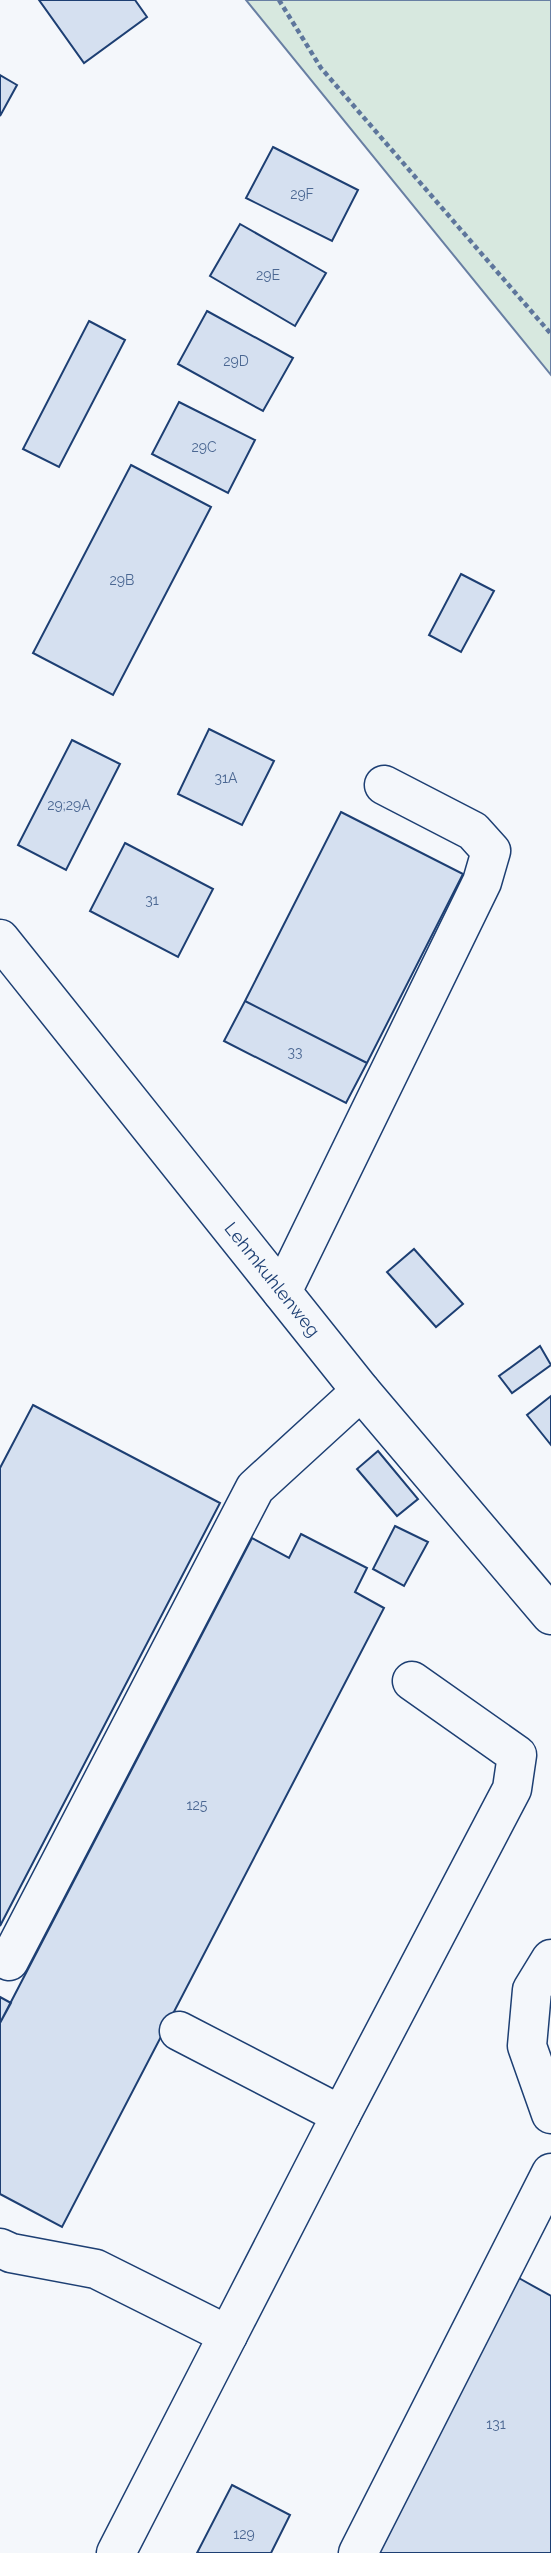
<svg xmlns="http://www.w3.org/2000/svg" width="551" height="2553" font-family="Raleway,sans-serif">
<style>
.green{fill:#d7e8df;stroke:#687fa3;stroke-width:2}
.building{fill:#d5e0f0;stroke:#1d3f73;stroke-width:2}
.lines{fill:none;stroke-linecap:round;stroke-linejoin:round}
.minor-casing{stroke:#1d3f73;stroke-width:41}
.path{stroke:#5e769c;stroke-width:4.5;stroke-dasharray:5 3.5;stroke-linecap:butt}
.minor{stroke:#f4f7fb;stroke-width:38}
.labels{text-anchor:middle;stroke-width:5;stroke-linejoin:round;paint-order:stroke}
.number-label{font-size:14px;fill:#4b6792}
.street-label{font-size:18px;fill:#1d3f73;stroke:#f4f7fb}
</style>
<rect width="100%" height="100%" fill="#f4f7fb"/>
<path class="green" d="M246 0H551V375Z"/>
<path class="building" d="M39 0H135L147 17 84 63Z
M0 75 17 85 0 116Z
M273 147 358 190 332 241 246 198Z
M240 224 326 273 295 326 210 276Z
M207 311 293 358 263 411 178 364Z
M89 321 125 340 59 467 23 449Z
M179 402 255 440 228 493 152 454Z
M131 465 211 507 113 695 33 653Z
M461 574 494 591 461 652 429 635Z
M209 729 274 761 242 825 178 794Z
M72 740 120 764 66 870 18 845Z
M341 812 463 874 367 1063 245 1001Z
M125 843 213 889 178 957 90 911Z
M245 1001 367 1063 346 1103 224 1041Z
M414 1249 463 1304 436 1327 387 1272Z
M540 1346 551 1365 512 1393 499 1376Z
M551 1396V1445L527 1415Z
M33 1405 220 1503 0 1926V1468Z
M378 1451 418 1499 397 1516 357 1469Z
M395 1526 428 1542 404 1586 373 1569Z
M301 1534 367 1568 355 1592 384 1608 62 2227 0 2194V2023L252 1538 289 1558Z
M0 1997 11 2003 0 2023Z
M517 2277 551 2296V2553H375Z
M232 2485 290 2515 271 2553H197Z"/>
<g class="lines">
<defs>
<g id="minor">
<path id="s1" d="M0 939 361 1391 551 1615"/>
<path d="M282 1292 482 882 491 851 473 831 384 785"/>
<path d="M551 1959 532 1990 527 2046 551 2114"/>
<path d="M9 1961 255 1488 361 1391"/>
<path d="M179 2031 341 2115 228 2335"/>
<path d="M341 2115 512 1789 517 1755 412 1681"/>
<path d="M0 2248 11 2253 96 2269 228 2335 116 2553"/>
<path d="M358 2553 551 2173"/>
</g>
</defs>
<use href="#minor" class="minor-casing"/>
<path class="path" d="M279 0 321 68 551 334"/>
<use href="#minor" class="minor"/>
</g>
<g class="labels">
<g class="number-label">
<text x="302" y="199">29F</text>
<text x="268" y="280">29E</text>
<text x="236" y="366">29D</text>
<text x="204" y="452">29C</text>
<text x="122" y="585">29B</text>
<text x="226" y="783">31A</text>
<text x="69" y="810">29;29A</text>
<text x="152" y="905">31</text>
<text x="295" y="1057">33</text>
<text x="197" y="1810">125</text>
<text x="496" y="2429">131</text>
<text x="244" y="2539">129</text>
</g>
<g class="street-label">
<text dy="6" stroke="none"><textPath href="#s1" startOffset="436">Lehmkuhlenweg</textPath></text>
</g>
</g>
</svg>
